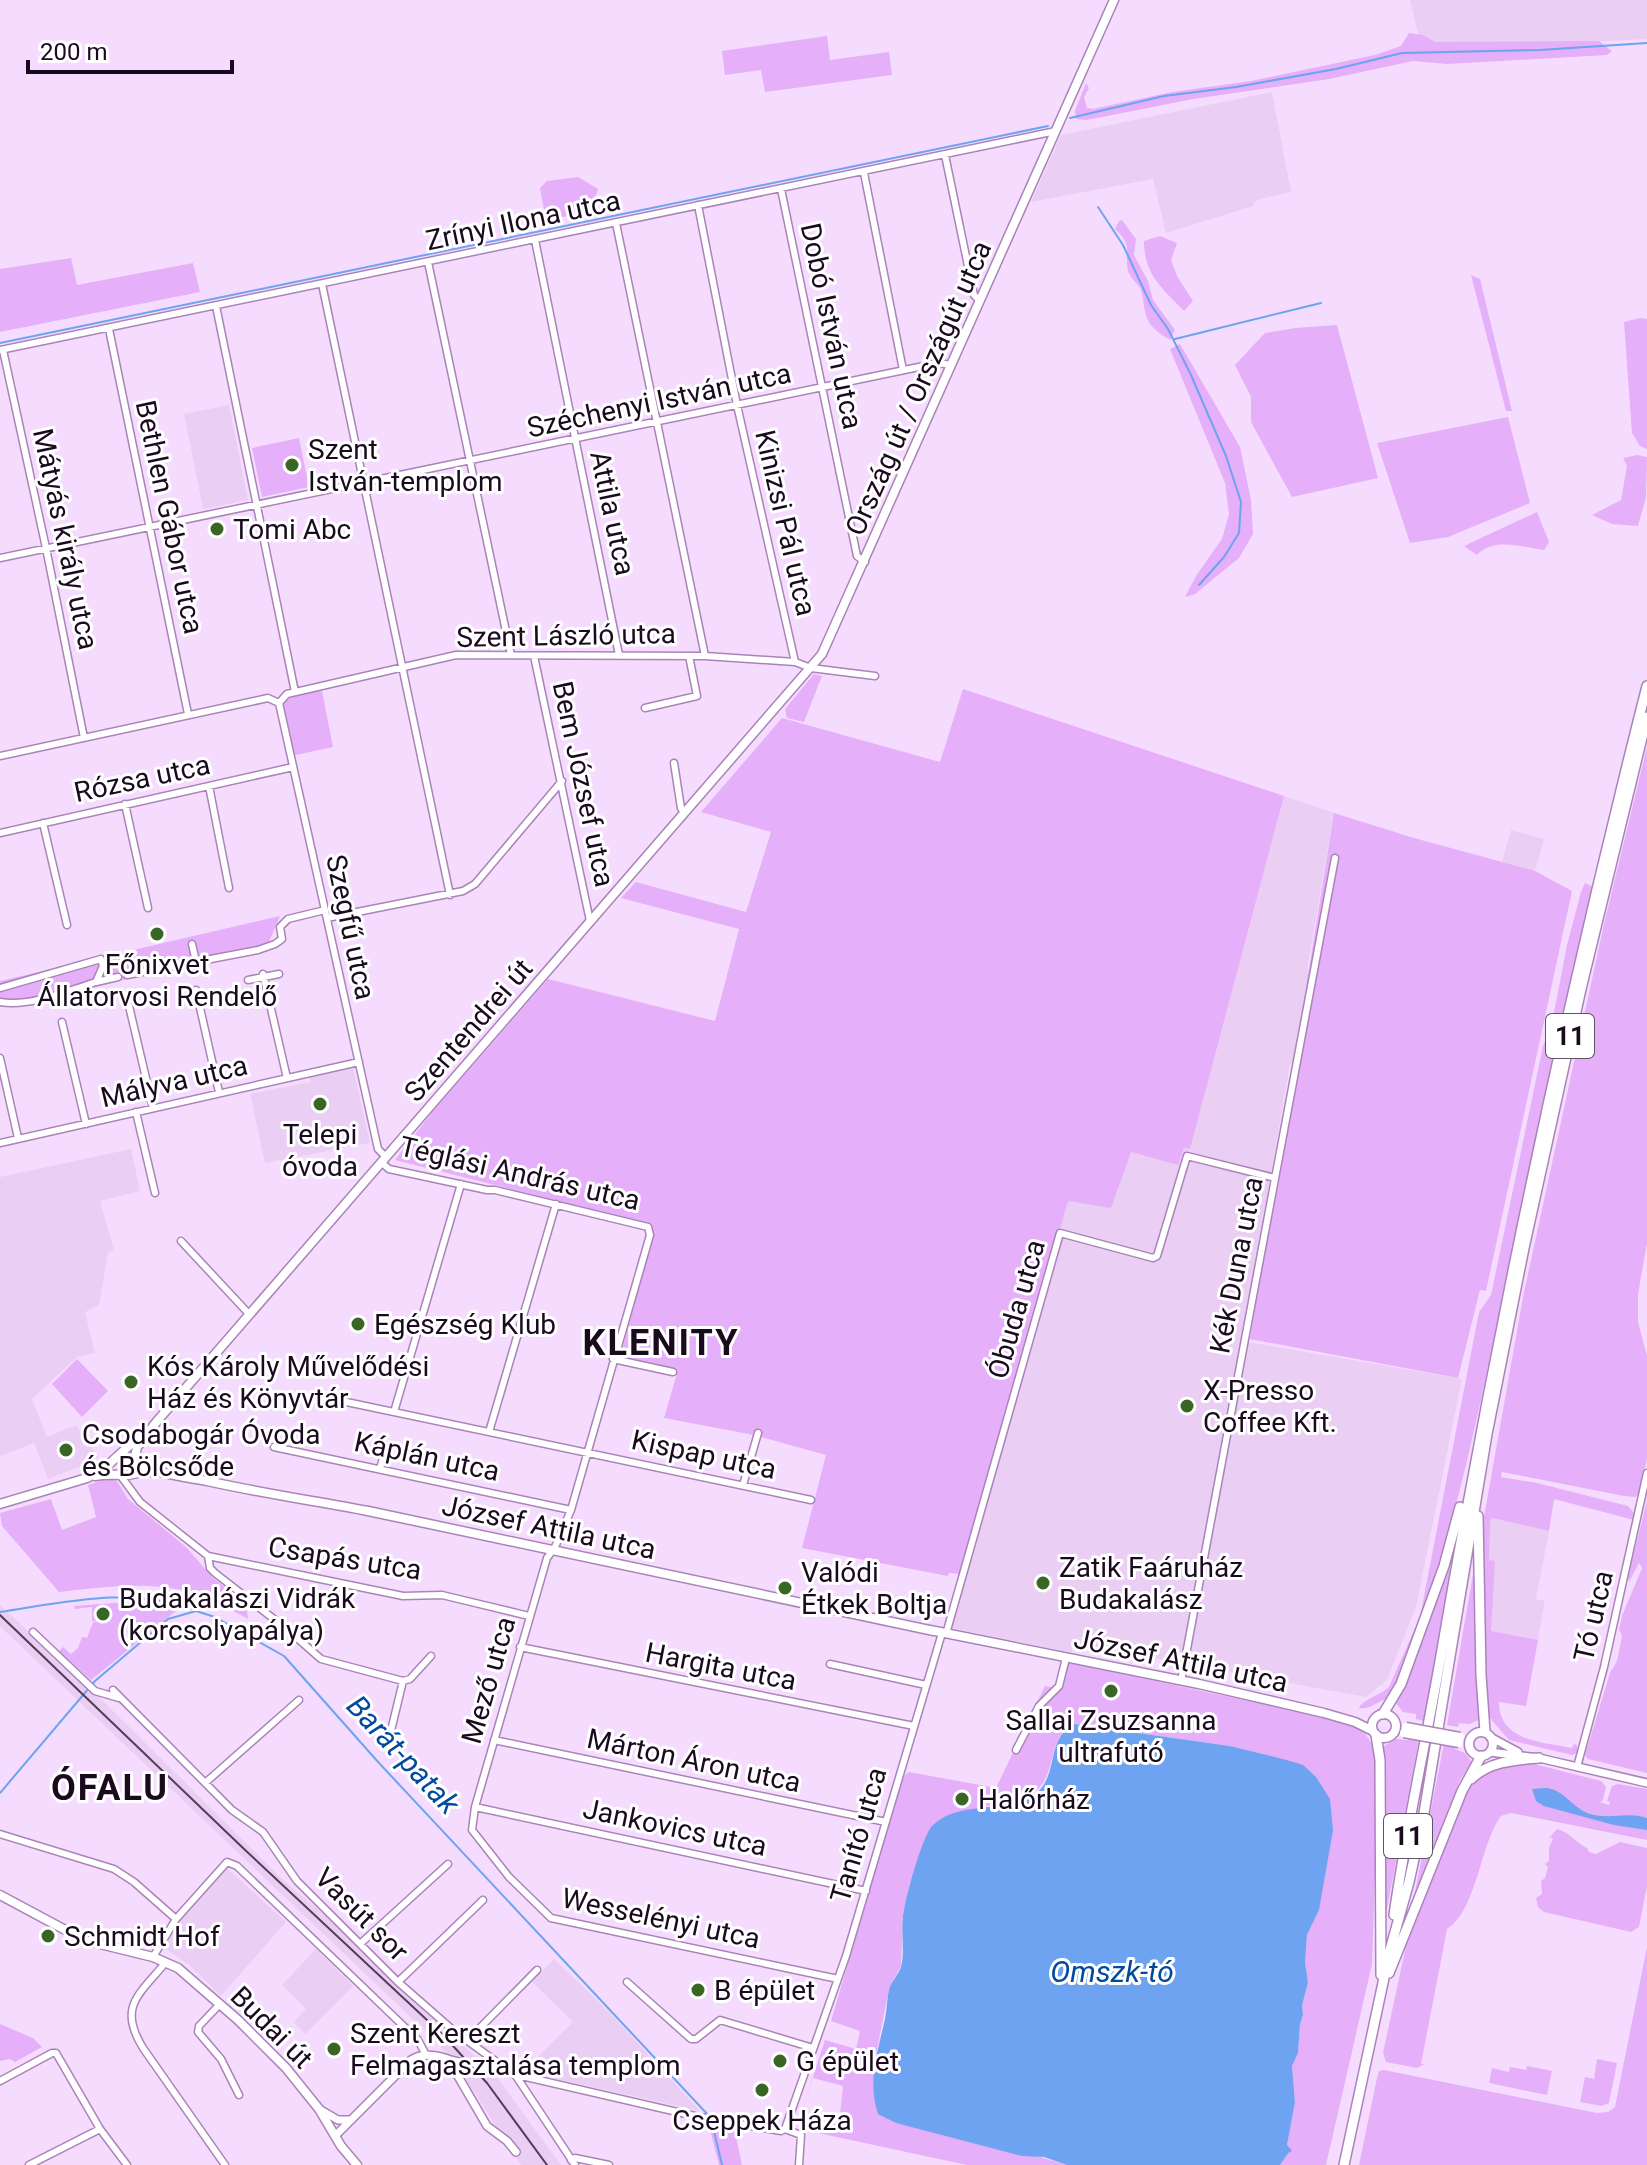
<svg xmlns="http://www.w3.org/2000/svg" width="1647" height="2165" font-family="Roboto,sans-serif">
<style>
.built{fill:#eacef4}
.green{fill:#e5aff9}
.water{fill:#6da3f0}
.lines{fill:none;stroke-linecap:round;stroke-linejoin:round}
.stream{stroke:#6da3f0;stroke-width:2}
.minor-casing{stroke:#aa83b8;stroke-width:9}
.tertiary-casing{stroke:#aa83b8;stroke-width:10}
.secondary-casing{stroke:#aa83b8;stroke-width:11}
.primary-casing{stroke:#aa83b8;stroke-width:12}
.minor{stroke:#fff;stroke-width:6}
.tertiary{stroke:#fff;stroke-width:7}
.secondary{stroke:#fff;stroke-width:8}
.primary{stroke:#fff;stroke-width:9}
.tram{stroke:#513f57;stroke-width:2}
.secondary-bridge-casing{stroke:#aa83b8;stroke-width:11;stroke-linecap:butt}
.secondary-bridge{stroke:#fff;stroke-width:8}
.poi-dot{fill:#3a6625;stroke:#fff;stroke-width:3}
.labels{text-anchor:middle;stroke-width:6;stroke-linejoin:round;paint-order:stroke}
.shield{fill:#fff;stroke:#5e5462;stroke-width:2}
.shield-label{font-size:26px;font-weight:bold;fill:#190a1e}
.street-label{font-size:28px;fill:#190a1e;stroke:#fff}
.poi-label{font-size:28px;fill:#190a1e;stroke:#fff;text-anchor:start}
.water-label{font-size:30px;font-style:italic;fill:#00499d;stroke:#fff}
.district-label{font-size:36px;font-weight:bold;letter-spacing:2px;fill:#190a1e;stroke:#fff}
</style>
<rect width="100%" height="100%" fill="#f5dcff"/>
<path class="built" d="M1410 0H1647V39L1422 50Z
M1272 92 1291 192 1256 200 1253 206 1166 233 1153 179 1031 202 1061 135Z
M229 405 248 500 203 509 184 414Z
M1284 796 1334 813 1307 969 1544 1018 1524 1109 1290 1064 1242 1341 1462 1379 1416 1607 1387 1680 1366 1697 1075 1644 1071 1652 952 1628 1066 1198 1131 1152 1178 1165 1184 1148 1190 1149Z
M1511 830 1544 839 1535 871 1502 862Z
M353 1067 370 1143 265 1163 250 1094 310 1082V1076Z
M131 1149 140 1191 100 1201 114 1250 108 1253 99 1305 85 1312 95 1353 77 1357 32 1399 47 1437 76 1425 99 1457 87 1464 48 1479 34 1443 0 1456V1177Z
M1487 1517 1549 1531 1536 1599 1544 1601V1607L1538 1640 1488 1631Z
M0 1605 95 1693 280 1877 336 1925 496 2076 561 2165H521L474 2092 438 2043 6 1632 0 1626Z
M227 1868 286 1922 221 1996 189 1965 163 1947 183 1915Z
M316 1949 353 1986 305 2034 294 2022 306 2009 282 1985Z
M554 1959 608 2011 700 2111 544 2076 526 2068 573 2022 532 1982Z"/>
<path class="green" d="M1409 33 1423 35 1435 42 1599 41 1612 51 1607 55 1447 64 1413 61 1329 79 1193 99 1087 120 1076 119 1075 111 1086 83 1089 88 1084 97 1087 108 1093 109 1172 92 1251 81 1375 55 1401 46Z
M827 36 830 60 889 52 892 75 765 92 761 70 725 75 722 51Z
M578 177 598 189C590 218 572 214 546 220L540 188 547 181Z
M1122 220 1136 239 1134 255 1148 281 1153 300 1175 330 1170 340C1145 325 1146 318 1142 293 1140 284 1130 279 1128 271 1124 252 1134 246 1115 229L1119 221Z
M1160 236 1177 243 1171 260 1177 276 1193 301 1184 311C1162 288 1144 275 1144 241Z
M71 258 77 285 193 263 200 292 0 332V269Z
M1471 275 1480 279 1512 411H1506Z
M1640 318 1647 319V449L1640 446 1632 433 1624 322Z
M1337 325 1378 478 1292 497 1251 422V397L1235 365 1265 333 1295 328Z
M1180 344 1240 447 1251 500 1253 534 1239 558 1195 594 1185 597 1196 576 1222 539 1229 514 1225 483 1170 349Z
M1508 417 1530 503 1448 537 1410 543 1377 443Z
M299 438 309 487 262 497 252 448Z
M1637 455 1647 457 1646 497 1638 526 1612 524 1592 515 1621 500 1627 466 1623 458Z
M1537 512 1549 542 1544 550C1523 547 1493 537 1477 555L1464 546Z
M814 674 822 676 804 722 787 718 785 709Z
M321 686 333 747 291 756 279 703 287 694Z
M963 689 1284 796 1190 1149 1184 1148 1178 1165 1131 1152 1111 1208 1068 1201 961 1574 949 1573 948 1576 802 1548 826 1455 754 1435 664 1418 678 1370 620 1358 634 1305H631L653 1232 646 1223 395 1160 434 1110 548 979 715 1021 739 929 621 898 636 882 746 912 771 832 701 812 782 718 940 762Z
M1647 747V1243L1638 1294V1322L1647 1356V1458L1640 1493 1635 1497 1624 1496 1502 1472 1501 1477 1537 1483 1628 1506 1634 1513V1520L1554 1499 1549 1531 1492 1518 1490 1522 1489 1560 1495 1561 1491 1631 1538 1640 1526 1706 1499 1702C1499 1741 1542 1742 1572 1748L1574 1744 1577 1745V1753L1572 1755 1509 1740 1489 1717 1484 1671V1517L1523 1297 1604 924Z
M1334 813 1414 838 1535 871 1572 891 1486 1291 1480 1290 1458 1378 1250 1339Z
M1585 883 1593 887 1591 899C1568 1009 1540 1119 1516 1230 1483 1389 1456 1549 1390 1698 1378 1700 1372 1710 1359 1708 1363 1699 1381 1695 1389 1687L1420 1617 1479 1312 1491 1295 1543 1046 1551 1028 1567 945 1581 892Z
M280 916 268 944 39 1001 0 1007V981Z
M77 1359 108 1391 82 1417 52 1384Z
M111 1477 117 1481 128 1499 186 1547 213 1578 246 1604 248 1619C232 1610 215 1600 197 1594 151 1580 106 1587 59 1592L2 1526 0 1513 51 1499 62 1530 96 1517 88 1485Z
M1647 1501V1773L1588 1759 1585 1755 1610 1673 1617 1661 1622 1636 1619 1630 1622 1616 1642 1568 1639 1563 1629 1582 1628 1576Z
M1475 1563 1484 1718 1469 1724 1459 1723 1458 1727 1447 1725Z
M1448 1569 1452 1570 1428 1722 1416 1719V1714L1403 1712 1395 1702 1408 1675Z
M129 1602 176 1611 91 1680 59 1651 63 1647 71 1654 78 1648 82 1637 87 1638 93 1622 115 1621H92V1607L75 1609 74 1606Z
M1062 1661 1346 1722 1362 1729 1376 1750 1378 1782 1372 1964 1326 2165H1280L1288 2152 1287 2145 1295 2102 1292 2066 1298 2053 1300 2024 1303 2015 1302 2006 1308 1982 1305 1963 1307 1935 1319 1910 1258 1753 1230 1746 1074 1724C1041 1742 1064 1778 1023 1801 1013 1806 996 1805 984 1806L910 1883 903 1914 901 1966 889 1988 873 2071 884 2116 896 2123 907 2118 1067 2165H967L818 2133 829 2125 839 2123 843 2086 813 2078 800 2117 825 2040 856 2049 860 2031 831 2021 903 1777 909 1772 996 1788 1045 1686 1056 1688Z
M1409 1737 1419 1739 1386 1914 1384 1746 1396 1739 1408 1740Z
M1444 1743 1455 1745V1749L1465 1753 1472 1762 1460 1780 1418 1892H1415Z
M1530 1763 1601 1781 1606 1787 1603 1800 1600 1802 1609 1805 1610 1802 1607 1801 1612 1786 1618 1784 1647 1789V1840L1511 1813 1501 1816C1480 1844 1477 1910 1447 1929L1421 2064H1425L1417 2068 1386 2062 1383 2053 1406 1946 1467 1789C1485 1766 1502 1764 1530 1763Z
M1557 1829C1570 1832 1575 1842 1587 1848L1589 1852 1596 1854 1620 1842 1647 1848V1886L1639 1927 1631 1932 1544 1912 1538 1907 1536 1898 1542 1894 1541 1881 1545 1878 1548 1867 1545 1864 1549 1861V1848L1553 1839 1551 1837 1548 1839Z
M1647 1947V2165H1359L1377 2078 1379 2071 1384 2070 1597 2113 1608 2112 1615 2107Z
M0 2024 33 2038 42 2047 15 2062 10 2059 0 2061Z
M1597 2059 1617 2063 1609 2103 1602 2106 1580 2102 1585 2077 1594 2079Z
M1527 2066 1552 2071 1547 2095 1489 2083 1492 2068 1509 2072 1510 2067 1526 2070Z
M708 2122 722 2125 731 2130 734 2127 742 2165H719Z"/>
<path class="water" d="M1074 1724 1230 1746 1283 1759 1303 1765 1316 1777 1330 1799 1333 1830 1319 1910 1307 1935 1305 1963 1308 1982 1302 2006 1303 2015 1300 2024 1298 2053 1292 2066 1295 2102 1287 2145 1292 2151 1288 2153 1280 2165H1067L1044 2157 1022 2156 896 2123 878 2114C867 2081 878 2051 885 2019 887 2009 887 1998 889 1989 892 1981 898 1975 901 1967 905 1952 901 1934 903 1918 904 1902 922 1837 932 1826 959 1798 1015 1815 1039 1791 1059 1769 1046 1740 1074 1724Z
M1547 1788C1566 1791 1572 1808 1590 1814 1610 1820 1626 1811 1647 1818V1830L1614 1825 1544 1806 1536 1801 1532 1789Z"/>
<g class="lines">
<path class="stream" d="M1070 118 1164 96 1236 87 1336 69 1402 53 1540 50 1647 43
M1098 207 1123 245 1151 305 1168 329 1191 375 1226 456 1241 502 1239 533 1224 557 1199 585
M1175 339 1321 303
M0 343 1048 126
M0 1612C67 1602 130 1586 196 1610
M0 1793 95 1681 168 1619 196 1611 215 1617 284 1656 379 1763 710 2117
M712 2123 722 2165"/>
<defs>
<path id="minor" d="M945 155 974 295 980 301
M864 173 903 370
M781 189 857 556 865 562
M698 205 737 405 795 662
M616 223 705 656
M535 240 619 655
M428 262 511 655
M322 284 450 895
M216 306 295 692
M109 329 188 714
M0 350 1056 131
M3 350 46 548 84 738
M0 558 938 363 951 365
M534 656 590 921
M279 703 287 694 456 655 705 656 795 662 811 668 875 676
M279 703 378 1149 386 1157
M645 708 697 696 689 656
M0 756 268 698 279 703
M674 763 681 808 684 813
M209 786 229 888
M125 804 148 908
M43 823 67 925
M0 833 293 767
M327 918 463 891 475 884 562 781
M192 944 196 962
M263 974 287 1078
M127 975 258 950 275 944 282 939 280 927 288 919 325 910
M248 980 279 974
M96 982 118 977
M0 988 101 959 103 966 96 982C67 991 31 1007 0 1002
M196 990 219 1092
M129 1006 153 1108
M62 1022 86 1124
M0 1058 18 1138
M136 1112 155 1193
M0 1143 359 1062
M382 1163 389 1169 487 1190H495L648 1227
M648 1227 650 1235 571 1510 555 1547 547 1558 475 1807 472 1830 509 1877 551 1918 838 1979
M181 1241 249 1314
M613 1359 673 1372
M318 1396 811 1500
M394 1412 461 1184
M489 1432 556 1204
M274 1447 571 1510
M380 1468 387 1446
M120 1475 140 1502 208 1556 403 1596 442 1595 529 1616
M743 1485 758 1433
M208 1556 210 1568 215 1573 288 1630 321 1659 403 1681 388 1743
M33 1632 95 1691 119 1698
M946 1634 1060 1233 1153 1258 1157 1256 1187 1156 1275 1178
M520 1647 914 1726
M830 1664 926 1685
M403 1681 410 1679 431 1656
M1181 1681 1335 858
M113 1690 232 1810 263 1832 297 1881 398 1982 454 2031 516 2076 575 2165
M494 1740 886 1822
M1016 1750 1039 1706 1059 1686 1066 1658
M1577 1767 1604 1667 1647 1473
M205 1783 299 1700
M475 1807 866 1891
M0 1834 114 1869 134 1882 176 1919
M360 1944 448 1864
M153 1957 176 1919 227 1862 237 1866 418 2040 426 2055
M166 1962C140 1994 117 2006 143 2048L225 2165
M398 1982 483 1900
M627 1982 691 2039H696L720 2020 813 2048
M219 2005 199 2026 198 2032 221 2059 239 2095
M468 2040 537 1970
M448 2059 699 2117 781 2131 785 2129 801 2135 799 2165
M0 2081 52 2053H56L100 2129 127 2165
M785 2129 846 1956 942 1633
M571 2160 575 2158 609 2165
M29 2165 100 2129"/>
<path id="tertiary" d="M1492 1738 1518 1752
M1490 1752 1539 1758 1647 1783
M319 2109 338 2120H350
M335 2136 411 2060C422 2053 436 2055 448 2059L487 2126 507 2141 516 2152"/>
<path id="secondary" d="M135 1460C154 1474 185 1477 207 1481 261 1493 315 1501 368 1511L934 1631
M132 1472 137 1447 158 1420 822 654 1114 0
M95 1476C106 1474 113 1475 124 1475 133 1475 142 1471 152 1472
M0 1504 87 1478 108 1465 143 1433
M930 1630 1199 1684 1324 1713 1355 1722 1373 1731
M1372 1726a12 12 0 1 1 24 0a12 12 0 1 1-24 0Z
M1469 1744a12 12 0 1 1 24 0a12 12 0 1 1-24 0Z
M0 1895 84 1940 153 1957 178 1968 238 2020 286 2068 319 2109 341 2146 357 2165"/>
<path id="primary" d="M1478 1516 1481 1675 1485 1732
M1383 1714 1401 1684 1444 1566 1460 1507
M1376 1735 1380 1760 1381 1975
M1471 1779C1490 1761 1515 1760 1539 1758
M1394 1915C1406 1830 1425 1746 1440 1661 1496 1333 1565 1008 1647 686
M1389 1973 1462 1791 1481 1756
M1344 2165 1390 1950 1409 1882 1424 1813 1487 1434 1524 1248 1581 989 1647 717"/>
</defs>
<use href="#minor" class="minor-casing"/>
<use href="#tertiary" class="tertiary-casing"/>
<use href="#secondary" class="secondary-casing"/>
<use href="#primary" class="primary-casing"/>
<use href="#minor" class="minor"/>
<use href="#tertiary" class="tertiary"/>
<use href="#secondary" class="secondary"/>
<use href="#primary" class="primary"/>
<path class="tram" d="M0 1615 243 1848 443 2035 487 2083 547 2165"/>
<defs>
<path id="secondary-bridge" d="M1406 1727 1460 1737
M1404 1733 1459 1743"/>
</defs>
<use href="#secondary-bridge" class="secondary-bridge-casing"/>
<use href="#secondary-bridge" class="secondary-bridge"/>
</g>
<g class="poi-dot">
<circle cx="292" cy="465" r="8"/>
<circle cx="217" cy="529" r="8"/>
<circle cx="157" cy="934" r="8"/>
<circle cx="320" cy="1104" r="8"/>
<circle cx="358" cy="1324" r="8"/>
<circle cx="131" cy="1382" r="8"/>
<circle cx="1187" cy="1406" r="8"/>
<circle cx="66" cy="1450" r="8"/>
<circle cx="1043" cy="1583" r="8"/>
<circle cx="785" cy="1588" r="8"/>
<circle cx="103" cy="1614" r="8"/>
<circle cx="1111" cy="1691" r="8"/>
<circle cx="962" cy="1799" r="8"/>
<circle cx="48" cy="1936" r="8"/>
<circle cx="698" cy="1990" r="8"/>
<circle cx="334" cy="2049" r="8"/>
<circle cx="780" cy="2061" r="8"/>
<circle cx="762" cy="2090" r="8"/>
</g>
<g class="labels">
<g class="shield">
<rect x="1546" y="1014" width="48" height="44" rx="6"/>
<rect x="1384" y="1814" width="48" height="44" rx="6"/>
</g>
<g class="shield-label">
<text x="1570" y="1045">11</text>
<text x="1408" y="1845">11</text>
</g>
<g class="street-label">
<text transform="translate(523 220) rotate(-12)" y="10">Zrínyi Ilona utca</text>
<text transform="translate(832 326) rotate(78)" y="10">Dobó István utca</text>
<text transform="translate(918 388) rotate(-66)" y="10">Ország út / Országút utca</text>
<text transform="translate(659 400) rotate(-12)" y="10">Széchenyi István utca</text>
<text transform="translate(613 513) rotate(78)" y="10">Attila utca</text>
<text transform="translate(170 517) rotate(78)" y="10">Bethlen Gábor utca</text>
<text transform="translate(786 523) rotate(77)" y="10">Kinizsi Pál utca</text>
<text transform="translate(66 539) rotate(78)" y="10">Mátyás király utca</text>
<text transform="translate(566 635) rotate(-1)" y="10">Szent László utca</text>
<text transform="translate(142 778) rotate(-12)" y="10">Rózsa utca</text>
<text transform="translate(584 784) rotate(78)" y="10">Bem József utca</text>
<text transform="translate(351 927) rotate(78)" y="10">Szegfű utca</text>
<text transform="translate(468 1030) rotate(-49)" y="10">Szentendrei út</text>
<text transform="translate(174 1081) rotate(-13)" y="10">Mályva utca</text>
<text transform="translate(520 1173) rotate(13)" y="10">Téglási András utca</text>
<text transform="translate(1236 1265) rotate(-79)" y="10">Kék Duna utca</text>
<text transform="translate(1016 1309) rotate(-74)" y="10">Óbuda utca</text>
<text transform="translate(704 1454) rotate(12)" y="10">Kispap utca</text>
<text transform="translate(427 1456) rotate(12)" y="10">Káplán utca</text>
<text transform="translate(549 1527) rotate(12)" y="10">József Attila utca</text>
<text transform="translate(345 1558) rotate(9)" y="10">Csapás utca</text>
<text transform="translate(1593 1616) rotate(-77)" y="10">Tó utca</text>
<text transform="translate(1181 1660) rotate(12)" y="10">József Attila utca</text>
<text transform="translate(721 1666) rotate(11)" y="10">Hargita utca</text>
<text transform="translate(488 1680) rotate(-74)" y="10">Mező utca</text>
<text transform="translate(694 1760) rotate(12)" y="10">Márton Áron utca</text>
<text transform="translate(675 1827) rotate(12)" y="10">Jankovics utca</text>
<text transform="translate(858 1835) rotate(-74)" y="10">Tanító utca</text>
<text transform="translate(362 1914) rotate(45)" y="10">Vasút sor</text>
<text transform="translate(661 1918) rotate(12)" y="10">Wesselényi utca</text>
<text transform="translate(272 2027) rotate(45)" y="10">Budai út</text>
</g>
<g class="poi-label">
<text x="308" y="459">Szent<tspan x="308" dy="32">István-templom</tspan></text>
<text x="233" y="539">Tomi Abc</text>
<text x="157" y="974" text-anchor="middle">Főnixvet<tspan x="157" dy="32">Állatorvosi Rendelő</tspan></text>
<text x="320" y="1144" text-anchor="middle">Telepi<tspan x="320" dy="32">óvoda</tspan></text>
<text x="374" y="1334">Egészség Klub</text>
<text x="147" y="1376">Kós Károly Művelődési<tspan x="147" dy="32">Ház és Könyvtár</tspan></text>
<text x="1203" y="1400">X-Presso<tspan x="1203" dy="32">Coffee Kft.</tspan></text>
<text x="82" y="1444">Csodabogár Óvoda<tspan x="82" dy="32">és Bölcsőde</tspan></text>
<text x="1059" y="1577">Zatik Faáruház<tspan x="1059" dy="32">Budakalász</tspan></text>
<text x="801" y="1582">Valódi<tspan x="801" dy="32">Étkek Boltja</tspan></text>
<text x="119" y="1608">Budakalászi Vidrák<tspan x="119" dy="32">(korcsolyapálya)</tspan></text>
<text x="1111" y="1730" text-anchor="middle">Sallai Zsuzsanna<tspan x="1111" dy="32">ultrafutó</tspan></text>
<text x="978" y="1809">Halőrház</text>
<text x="64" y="1946">Schmidt Hof</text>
<text x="714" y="2000">B épület</text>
<text x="350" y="2043">Szent Kereszt<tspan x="350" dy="32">Felmagasztalása templom</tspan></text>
<text x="796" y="2071">G épület</text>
<text x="762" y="2130" text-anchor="middle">Cseppek Háza</text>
</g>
<g class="water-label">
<text transform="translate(403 1755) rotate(47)" y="10">Barát-patak</text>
<text x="1112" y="1982">Omszk-tó</text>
</g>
<g class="district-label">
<text x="661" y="1355">KLENITY</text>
<text x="110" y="1800">ÓFALU</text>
</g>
</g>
<path d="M28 60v12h204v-12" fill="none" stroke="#190a1e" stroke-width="4"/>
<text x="40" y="60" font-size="24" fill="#190a1e" stroke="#ffffff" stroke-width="6" paint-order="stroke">200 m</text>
</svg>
